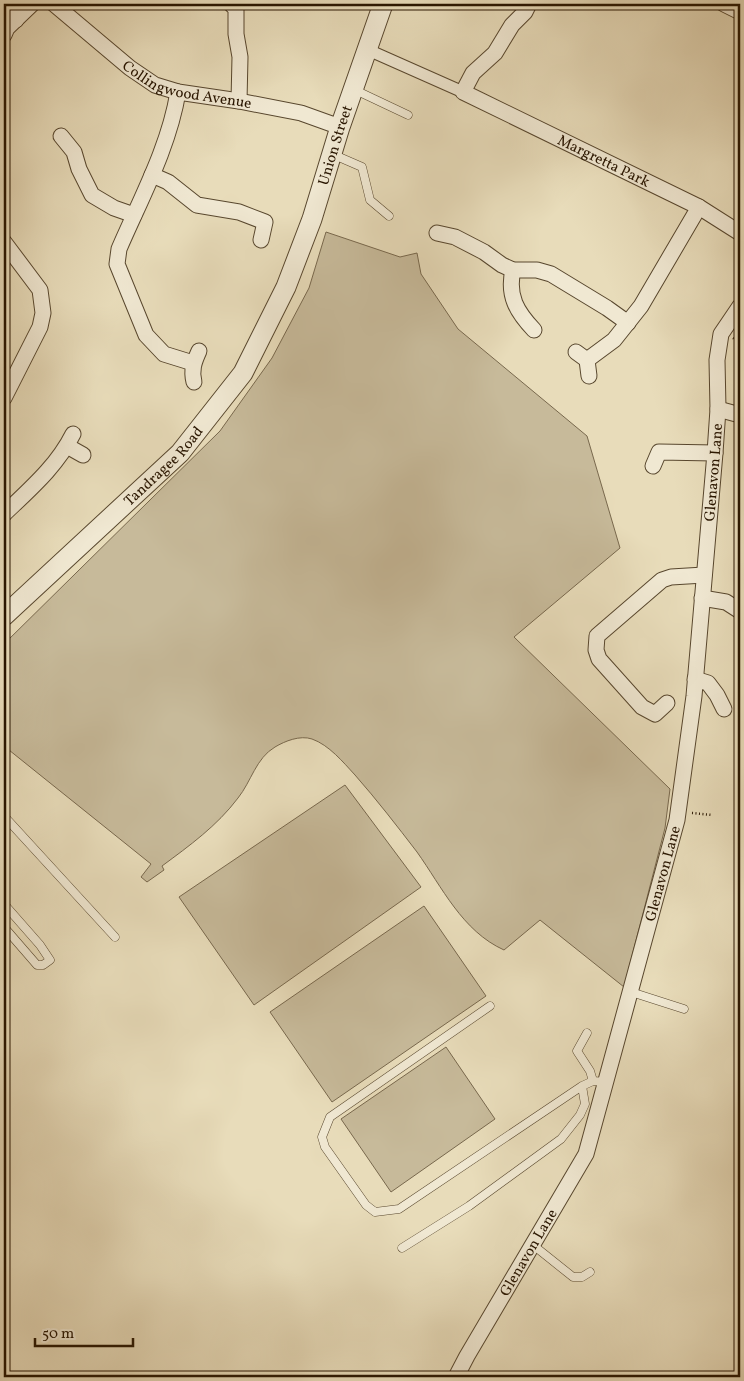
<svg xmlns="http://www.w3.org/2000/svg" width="744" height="1381" font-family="Vollkorn,serif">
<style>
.green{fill:#c7ba9a;stroke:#78684d}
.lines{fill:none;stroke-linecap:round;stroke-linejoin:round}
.service-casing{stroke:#58472e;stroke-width:9}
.pedestrian-casing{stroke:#58472e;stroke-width:13}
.minor-casing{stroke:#58472e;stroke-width:17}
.tertiary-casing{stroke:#58472e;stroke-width:21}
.path{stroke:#281500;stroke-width:2.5;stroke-dasharray:1 2.5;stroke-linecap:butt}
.service{stroke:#f0e8d2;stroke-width:8}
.pedestrian{stroke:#f0e8d2;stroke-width:11}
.minor{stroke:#f0e8d2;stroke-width:15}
.tertiary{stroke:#f0e8d2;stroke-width:19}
.labels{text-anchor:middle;stroke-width:5;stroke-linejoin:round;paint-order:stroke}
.street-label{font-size:15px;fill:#281500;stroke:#f0e8d2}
</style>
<rect width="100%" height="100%" fill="#e8dcba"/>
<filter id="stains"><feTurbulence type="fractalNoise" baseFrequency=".004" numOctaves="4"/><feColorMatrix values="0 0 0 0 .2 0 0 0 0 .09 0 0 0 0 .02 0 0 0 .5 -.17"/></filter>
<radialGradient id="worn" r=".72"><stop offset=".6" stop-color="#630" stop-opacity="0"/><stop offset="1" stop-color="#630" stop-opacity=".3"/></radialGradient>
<path class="green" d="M326 232 400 257 417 253 421 274 458 329 587 436 620 548 514 637 670 789 665 828 624 987 540 920 504 950C462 931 442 887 417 852 397 826 377 800 355 775 343 762 329 745 312 739 300 735 285 741 275 747 256 758 251 782 238 798 217 826 189 846 162 866L164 870 147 882 141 877 151 864 4 746V644L220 431 272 358 309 288Z
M345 785 421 887 254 1005 179 897Z
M424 906 486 996 332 1102 270 1012Z
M446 1047 495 1119 391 1192 341 1119Z"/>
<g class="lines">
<defs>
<path id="service" d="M353 89 408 115
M332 154 362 167 370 200 389 216
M4 816 115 937
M4 904 40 945 50 960 43 965H37L4 927
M631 992 684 1009
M490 1006 330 1117 322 1137 325 1147 366 1205 375 1212 399 1209 582 1086 593 1081 606 1082
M587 1033 577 1051 590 1071 593 1081
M533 1245 573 1277H582L590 1272
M402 1248 469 1206 561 1139 580 1115 585 1104 582 1086"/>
<path id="pedestrian" d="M366 49 463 92"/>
<g id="minor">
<path id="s1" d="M54 4 130 68 155 85 178 92 239 101 301 113 340 127"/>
<path d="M231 4 236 9V34L240 57 239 101"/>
<path id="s2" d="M529 4 525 12 512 25 495 53 473 73 463 92 699 207 740 233"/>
<path d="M724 4 740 12"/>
<path d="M4 8 16 20"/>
<path d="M4 35 7 28 32 4"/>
<path d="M178 92C169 147 141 198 119 249L117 264 146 335 164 354 193 363"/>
<path d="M61 136 74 152 79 169 92 195 114 208 134 215"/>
<path d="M152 175 168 182 197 205 239 212 265 222 261 240"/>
<path d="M437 233 455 237 484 252 502 265 513 270H537L551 274 607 308 628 323"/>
<path d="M4 242 40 290 43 313 40 327 4 398"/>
<path d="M513 270C507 296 517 312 534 330"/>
<path d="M576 352 587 360 589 376"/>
<path d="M587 360 614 340 641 306 699 207"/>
<path d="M194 382C191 370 194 362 199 351"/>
<path d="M718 409 740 415"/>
<path d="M67 446 83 455"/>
<path d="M653 466 659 452 715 453"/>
<path d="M4 514C30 489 57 466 73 434"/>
<path d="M702 598 726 602 740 611"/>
<path d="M695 679 708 683 717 695 724 709"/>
<path d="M667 703 655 714 642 707 599 659 596 650 597 636 662 580 671 577 704 575"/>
<path id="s3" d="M456 1377 467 1356 586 1154 677 820 694 696 715 453 718 409 717 360 721 334 740 306"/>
</g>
<g id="tertiary">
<path id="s4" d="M4 616 180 453 243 373 286 287 312 219 340 127 383 4"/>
</g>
</defs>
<use href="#service" class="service-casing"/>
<use href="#pedestrian" class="pedestrian-casing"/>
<use href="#minor" class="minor-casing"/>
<use href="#tertiary" class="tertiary-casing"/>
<path class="path" d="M733 338 740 343
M692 813 712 815"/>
<use href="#service" class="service"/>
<use href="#pedestrian" class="pedestrian"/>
<use href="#minor" class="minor"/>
<use href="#tertiary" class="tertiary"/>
</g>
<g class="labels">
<g class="street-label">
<text dy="5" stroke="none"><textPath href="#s1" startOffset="160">Collingwood Avenue</textPath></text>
<text dy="5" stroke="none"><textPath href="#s4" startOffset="588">Union Street</textPath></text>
<text dy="5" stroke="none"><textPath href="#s2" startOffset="268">Margretta Park</textPath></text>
<text dy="5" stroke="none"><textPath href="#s4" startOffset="219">Tandragee Road</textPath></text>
<text dy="5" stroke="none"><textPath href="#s3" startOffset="954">Glenavon Lane</textPath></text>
<text dy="5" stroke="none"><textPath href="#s3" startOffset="549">Glenavon Lane</textPath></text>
<text dy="5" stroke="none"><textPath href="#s3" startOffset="144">Glenavon Lane</textPath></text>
</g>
</g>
<rect width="744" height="1381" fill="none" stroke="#e8dcba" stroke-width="20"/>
<rect x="5" y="5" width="734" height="1371" fill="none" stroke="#281500" stroke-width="2.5"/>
<rect x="10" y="10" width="724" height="1361" fill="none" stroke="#281500"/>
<path d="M35 1338v8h98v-8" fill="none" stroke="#281500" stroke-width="2.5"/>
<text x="42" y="1338" font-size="15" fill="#281500" stroke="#f0e8d2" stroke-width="4" paint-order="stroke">50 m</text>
<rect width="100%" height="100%" filter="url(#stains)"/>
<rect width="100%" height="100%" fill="url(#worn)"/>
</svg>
